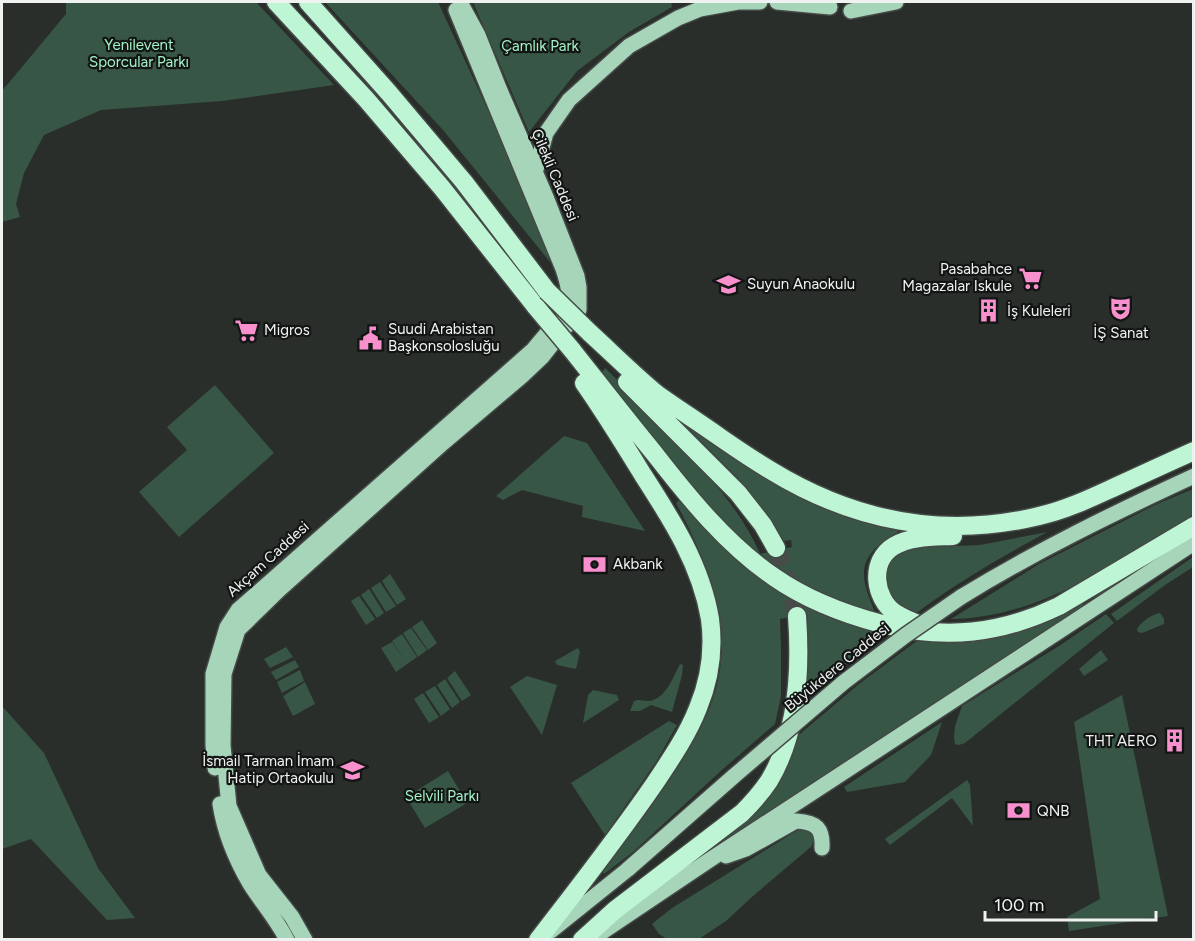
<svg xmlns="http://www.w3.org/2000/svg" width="1195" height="941" font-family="Figtree,sans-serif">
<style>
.green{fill:#385645}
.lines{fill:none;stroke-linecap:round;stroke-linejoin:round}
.highway-tunnel{stroke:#474b49;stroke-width:18;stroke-dasharray:18 9;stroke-linecap:butt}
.major-casing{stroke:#454947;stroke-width:18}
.highway-casing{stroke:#454947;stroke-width:21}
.major{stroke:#a7d5b9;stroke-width:15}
.highway{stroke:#bef6d5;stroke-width:18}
.major-bridge-casing{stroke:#454947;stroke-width:18;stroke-linecap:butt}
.highway-bridge-casing{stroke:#454947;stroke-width:21;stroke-linecap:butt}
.major-bridge{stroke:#a7d5b9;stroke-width:15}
.highway-bridge{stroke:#bef6d5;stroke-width:18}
.labels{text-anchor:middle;stroke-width:4.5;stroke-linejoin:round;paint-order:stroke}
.park-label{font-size:15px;fill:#a1f2c4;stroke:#131514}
.street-label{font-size:15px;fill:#eff2f0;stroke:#131514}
.poi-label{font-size:15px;fill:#eff2f0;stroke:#131514;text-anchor:start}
</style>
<rect width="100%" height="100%" fill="#292e2b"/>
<path class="green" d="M66 2H256L334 85 222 101 101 110 44 135 24 173 16 204 20 217 2 222V91L66 14Z
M325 2H438L514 167 559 273 443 130Z
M473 2H671L672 7 629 32 577 71 529 132Z
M605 368C630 392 653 416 676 441 707 474 742 511 760 554L792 547 791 540 784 541 763 511 738 478 687 427 690 423 897 528 898 532C858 555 857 573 876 614 859 608 840 604 824 597 729 552 665 453 601 373Z
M215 385 274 453 179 537 139 492 187 450 167 427Z
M564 436 587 443 645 531 582 517 583 506 522 490 503 500 496 496Z
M1193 489V518C1121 560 1038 619 951 619L1039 564 1157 504Z
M681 499 829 616 869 630 885 632 802 700 808 645 807 613 780 619 781 648V696L775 724 723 769 633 852 604 874 602 870C626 841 649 811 670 779 702 731 727 687 721 627 717 587 695 538 676 503Z
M1047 532C1000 558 954 584 911 617L902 614 884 583 888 560 906 548 980 545Z
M1193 557V567L1165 585 1117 621 1111 614Z
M390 574 406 599 397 605 382 581Z
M380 582 396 606 386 612 371 588Z
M369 589 384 613 377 618 361 595Z
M359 596 375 619 366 625 351 601Z
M1082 602 1085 607 701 856 794 739 859 684 918 640 932 641Z
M1160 613 1164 619V624L1142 633 1138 632 1137 629C1141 622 1152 614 1160 613Z
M1106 614 1114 623 965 743 959 745 955 744 954 738 955 726 962 706 1059 646Z
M422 620 437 643 428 650 412 627Z
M411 628 427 650 418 657 403 633Z
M402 634 417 657 396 672 381 648 392 642 406 662 392 641Z
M286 647 293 657 270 668 264 659Z
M578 648 580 652 576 669 557 665 555 661Z
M1101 650 1108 660 1084 676 1079 669Z
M295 660 299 667 276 680 271 672Z
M680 664 683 665 682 675 672 712 651 705 640 711H630L634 701C640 699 643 701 649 701 666 699 673 677 680 664Z
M300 670 304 681 282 693 277 682Z
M455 671 471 695 462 701 447 678Z
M527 676 557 685 542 735 510 687Z
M445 679 460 702 452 708 437 685Z
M305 682 315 704 293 716 283 696Z
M435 686 450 709 441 716 425 692Z
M593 690 617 695 619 700 583 723 588 695Z
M423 693 439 717 429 723 414 699Z
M1122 695 1168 916 1069 931 1067 917 1100 899 1074 722Z
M2 706 44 753 98 868 135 918 107 920 31 839 2 849Z
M669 721 677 725 656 762 605 835 571 783Z
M942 722 931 755 905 782 847 792 844 787Z
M448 771 467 803 425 828 406 797Z
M967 780 970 785 973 826 952 798 890 845 885 839Z
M801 829 810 830 814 835 812 846 753 896 726 921 699 939H667L659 934 652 924 672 908 793 833Z"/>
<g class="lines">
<path class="highway-tunnel" d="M776 548 789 583 797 616"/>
<defs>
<path id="major" d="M777 2 830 7
M851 11 896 2
M535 173 546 133 569 100 629 46 678 18 700 9 738 2H760
M961 597C1036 551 1114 513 1194 476
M215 768 213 745V674L227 627 238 610 533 350C545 335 563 317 568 298 570 289 566 278 563 269L456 10
M220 804C224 830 236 860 250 884 262 903 277 920 287 940
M726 856 746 849 796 821C817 822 823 829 822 848
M551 931 627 870 734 776
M592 939 711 859 1194 543
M305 940 292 917 259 875 229 806 223 745 224 674 238 630 279 590 443 443 522 376 542 357 579 310V287L577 276 546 197 499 88 478 35 460 2"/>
<path id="highway" d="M276 2 366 99 442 188 536 307
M308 2 389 93 464 182 547 291
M590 333C612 353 634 375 657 394 678 409 700 423 721 438 737 449 753 460 770 470 853 521 944 539 1039 516 1066 510 1091 498 1115 487 1141 475 1167 463 1194 451
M572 350C599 384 626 419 654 453 689 498 727 545 774 577 807 600 844 614 882 624 946 640 1001 634 1059 606L1194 526
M627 382 738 493 763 525 776 548
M921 625C912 622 903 618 895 613 874 598 869 561 894 546 911 536 934 537 953 536
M538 940C578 888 618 837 655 783 671 759 688 734 698 708 710 679 714 649 710 619 701 565 672 520 643 475 624 444 605 413 584 383
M582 940 615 910 742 813C752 803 761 793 769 781 798 733 801 671 797 616"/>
</defs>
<use href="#major" class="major-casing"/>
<use href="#highway" class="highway-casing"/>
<use href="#major" class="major"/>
<use href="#highway" class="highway"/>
<defs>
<path id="major-bridge" d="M734 776 844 682 906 635 961 597"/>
<path id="highway-bridge" d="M547 291 590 333
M536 307 572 350"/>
</defs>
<use href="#major-bridge" class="major-bridge-casing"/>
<use href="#highway-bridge" class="highway-bridge-casing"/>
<use href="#major-bridge" class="major-bridge"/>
<use href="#highway-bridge" class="highway-bridge"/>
</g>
<defs>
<symbol id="supermarket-bare" viewBox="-9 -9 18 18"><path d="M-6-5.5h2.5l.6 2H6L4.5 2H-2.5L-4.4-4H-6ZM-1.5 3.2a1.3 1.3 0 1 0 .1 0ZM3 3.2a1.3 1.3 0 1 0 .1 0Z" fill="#f890cd" stroke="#131514" stroke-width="2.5" paint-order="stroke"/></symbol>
<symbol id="school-bare" viewBox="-9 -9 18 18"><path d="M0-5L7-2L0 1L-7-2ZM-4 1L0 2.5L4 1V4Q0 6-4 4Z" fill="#f890cd" stroke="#131514" stroke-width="2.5" paint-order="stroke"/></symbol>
<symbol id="theatre-bare" viewBox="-9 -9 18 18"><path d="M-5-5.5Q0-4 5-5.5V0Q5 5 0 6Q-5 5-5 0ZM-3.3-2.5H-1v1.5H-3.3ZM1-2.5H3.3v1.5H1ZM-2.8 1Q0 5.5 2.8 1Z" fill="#f890cd" stroke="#131514" stroke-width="2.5" paint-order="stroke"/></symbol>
<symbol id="building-bare" viewBox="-9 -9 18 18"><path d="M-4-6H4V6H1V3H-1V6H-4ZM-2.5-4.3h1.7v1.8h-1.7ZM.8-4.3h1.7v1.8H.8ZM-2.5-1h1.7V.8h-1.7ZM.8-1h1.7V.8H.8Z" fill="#f890cd" stroke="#131514" stroke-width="2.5" paint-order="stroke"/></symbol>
<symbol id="civic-bare" viewBox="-9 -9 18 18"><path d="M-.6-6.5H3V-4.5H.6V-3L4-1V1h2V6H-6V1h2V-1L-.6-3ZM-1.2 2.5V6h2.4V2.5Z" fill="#f890cd" stroke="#131514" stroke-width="2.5" paint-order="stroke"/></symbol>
<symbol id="bank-bare" viewBox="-9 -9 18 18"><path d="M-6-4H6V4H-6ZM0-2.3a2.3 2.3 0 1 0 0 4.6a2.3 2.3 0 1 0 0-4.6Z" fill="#f890cd" stroke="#131514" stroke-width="2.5" paint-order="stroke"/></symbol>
</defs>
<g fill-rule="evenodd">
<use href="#supermarket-bare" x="1014" y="262" width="33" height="33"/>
<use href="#school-bare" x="712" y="268" width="33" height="33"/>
<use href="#theatre-bare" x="1104" y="292" width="33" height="33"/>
<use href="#building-bare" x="972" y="294" width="33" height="33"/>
<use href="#supermarket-bare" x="230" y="314" width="33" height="33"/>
<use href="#civic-bare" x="354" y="322" width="33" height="33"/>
<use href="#bank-bare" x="578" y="548" width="33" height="33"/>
<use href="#building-bare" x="1158" y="724" width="33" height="33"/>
<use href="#school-bare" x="336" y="754" width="33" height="33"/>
<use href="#bank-bare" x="1002" y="794" width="33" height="33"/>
</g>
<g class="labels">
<g class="park-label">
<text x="139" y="50">Yenilevent<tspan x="139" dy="17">Sporcular Parkı</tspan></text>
<text x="540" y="51">Çamlık Park</text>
<text x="442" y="801">Selvili Parkı</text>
</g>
<g class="street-label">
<text transform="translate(555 175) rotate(67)" y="5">Çilekli Caddesi</text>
<text transform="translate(268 559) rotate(-42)" y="5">Akçam Caddesi</text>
<text transform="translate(837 667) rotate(-39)" y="5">Büyükdere Caddesi</text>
</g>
<g class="poi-label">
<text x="1012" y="274" text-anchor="end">Pasabahce<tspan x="1012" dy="17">Magazalar Iskule</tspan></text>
<text x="747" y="289">Suyun Anaokulu</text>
<text x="1007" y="316">İş Kuleleri</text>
<text x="388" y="334">Suudi Arabistan<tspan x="388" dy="17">Başkonsolosluğu</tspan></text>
<text x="264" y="335">Migros</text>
<text x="1121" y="338" text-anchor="middle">İŞ Sanat</text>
<text x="613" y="569">Akbank</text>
<text x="1157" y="746" text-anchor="end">THT AERO</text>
<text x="334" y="766" text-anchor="end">İsmail Tarman İmam<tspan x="334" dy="17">Hatip Ortaokulu</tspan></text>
<text x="1037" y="816">QNB</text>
</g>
</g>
<rect width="1195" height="941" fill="none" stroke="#eff2f0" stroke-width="6"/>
<path d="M985 911v9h171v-9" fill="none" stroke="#eff2f0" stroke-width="3"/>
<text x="994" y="911" font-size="18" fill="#eff2f0" stroke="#131514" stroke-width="4.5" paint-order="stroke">100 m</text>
</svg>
